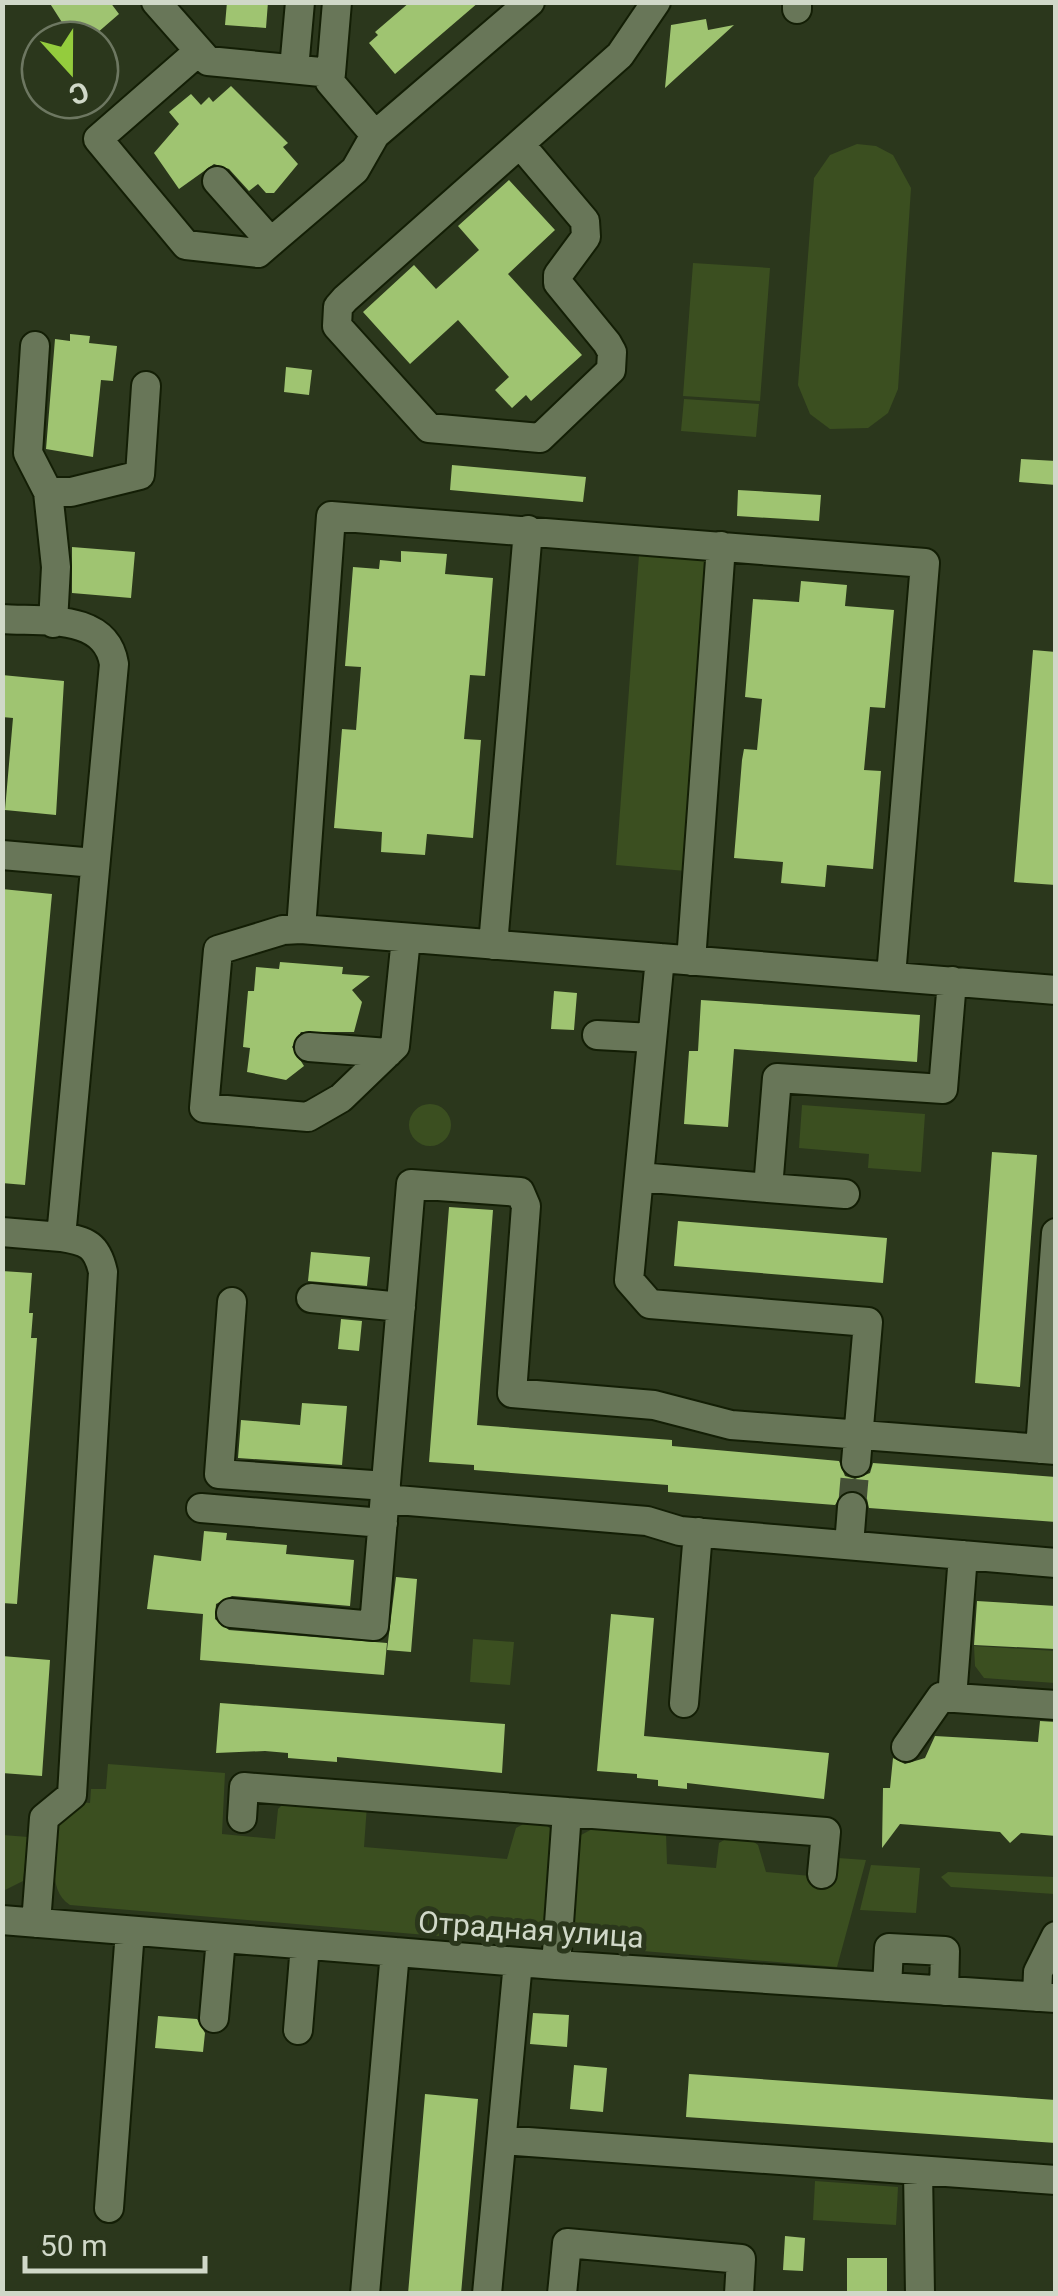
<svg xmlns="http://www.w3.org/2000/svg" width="1058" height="2296" font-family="Roboto,sans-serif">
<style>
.green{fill:#3b4f20}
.building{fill:#9fc471}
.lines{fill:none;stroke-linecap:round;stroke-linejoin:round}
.minor-tunnel{stroke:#444f36;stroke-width:28;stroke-dasharray:28 14;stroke-linecap:butt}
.minor-casing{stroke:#131e05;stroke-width:32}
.minor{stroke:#687658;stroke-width:28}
.labels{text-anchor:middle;stroke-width:10;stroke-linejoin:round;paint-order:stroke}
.street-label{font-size:30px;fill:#d0d8c8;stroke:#2b371c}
</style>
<rect width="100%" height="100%" fill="#2b371c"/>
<path class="green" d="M857 144 876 146 893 155 911 188 898 389 888 413 868 428 830 429 810 414 798 385 814 178 830 155Z
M693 263 770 268 760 401 683 396Z
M684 399 759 404 756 437 681 431Z
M639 555 709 560 686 871 616 865Z
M409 1125a21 21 0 1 1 42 0a21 21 0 1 1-42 0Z
M802 1105 925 1114 921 1172 868 1168 869 1154 799 1148Z
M473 1639 514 1642 510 1685 470 1682Z
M974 1646 1055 1651V1683L984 1678 975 1666Z
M108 1764 225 1773 222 1834 275 1839 278 1809 286 1801 367 1805 364 1847 507 1859 516 1828 529 1821 544 1823 555 1833 546 1933 539 1940 521 1943 70 1905C43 1888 58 1839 60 1811L70 1801 90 1803 91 1789H106Z
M596 1827 666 1833 667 1864 716 1868 719 1843C731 1834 747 1836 758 1845L766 1872 822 1877 824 1857 866 1860 837 1967 582 1946 572 1928 577 1845 581 1835Z
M3 1835 28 1837 23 1881 3 1891Z
M871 1865 920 1868 916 1913 860 1910Z
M948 1872 1055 1877V1894L951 1887 941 1877Z
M815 2181 898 2187 896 2225 813 2220Z"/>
<path class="building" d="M49 2H110L119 14 89 40 82 33 72 38Z
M227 2H268L266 28 225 25Z
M410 2H479L395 74 369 43 378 35 375 32Z
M706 19 708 30 734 25 665 88 671 25Z
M231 86 288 143 283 147 298 164 274 193H266L258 184 249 191 229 169 214 164 179 189 154 153 179 124 169 112 191 94 201 105 209 97 213 102Z
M509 180 555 230 508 274 582 355 531 401 526 395 512 408 495 390 509 377 458 320 410 364 363 312 414 265 436 289 479 250 458 226Z
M70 334 90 336 89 343 117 346 113 381 101 380 93 457 46 449 55 339 70 341Z
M286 367 312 370 309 395 284 392Z
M1021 459 1056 461V485L1019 482Z
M452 465 586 477 583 502 450 490Z
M738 490 821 495 819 521 737 516Z
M72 547 135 552 131 598 72 593Z
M401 551 447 554 445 574 493 578 485 676 470 675 464 739 481 740 473 838 427 834 425 855 381 852 382 832 334 828 342 729 356 730 361 667 345 666 353 567 379 569 380 560 401 562Z
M801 581 847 585 845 606 894 610 885 708 870 707 864 770 881 771 873 869 827 865 825 887 781 883 783 862 734 858 742 760 744 749 757 750 762 699 745 697 753 599 799 602Z
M1033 650 1056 652V885L1014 882Z
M2 675 64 681 56 815 5 810 13 718 2 717Z
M2 889 52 894 25 1185 2 1183Z
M280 962 343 967 342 974 370 976 352 990 362 1002 354 1032H301L292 1047 304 1066 286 1080 247 1072 250 1048 243 1047 248 991H254L256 967 279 969Z
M554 991 577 993 574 1030 551 1029Z
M701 1000 920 1015 917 1062 734 1049 728 1127 684 1124 689 1051H698Z
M992 1152 1037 1155 1020 1387 975 1383Z
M449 1207 493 1210 477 1425 672 1440V1446L839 1461 845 1476 855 1479 870 1473 873 1463 1056 1477V1522L869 1508 867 1499 854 1490 844 1492 835 1505 668 1492V1485L474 1470V1465L429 1462Z
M678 1221 887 1238 883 1283 674 1266Z
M311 1252 370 1257 367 1286 308 1281Z
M2 1271 32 1273 29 1313H33L31 1338H37L17 1604 2 1603Z
M341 1319 362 1321 359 1351 338 1349Z
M302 1403 347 1406 342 1465 238 1458 241 1420 300 1425Z
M204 1531 227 1533 226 1540 287 1545 286 1554 354 1560 350 1606 232 1596 216 1604 215 1619 229 1630 387 1643 384 1675 200 1660 203 1614 147 1609 154 1555 201 1561Z
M396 1577 417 1579 411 1652 387 1650Z
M977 1601 1056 1606 1055 1649 974 1645Z
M611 1614 654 1618 644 1736 829 1753 824 1799 687 1783V1789L658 1786V1780L637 1778V1774L597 1771Z
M2 1656 50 1660 42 1776 2 1773Z
M220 1703 505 1724 502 1773 337 1757V1762L288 1758V1753L265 1751 216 1753Z
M1040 1721 1056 1722V1836L1021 1833 1010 1843 1000 1832 900 1824 882 1848 883 1788H890L893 1758 905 1764 925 1758 935 1736 1038 1742Z
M533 2013 569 2015 567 2047 530 2044Z
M158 2016 197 2019 205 2033 203 2052 155 2048Z
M574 2065 607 2068 603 2112 570 2109Z
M689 2074 1056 2100V2143L686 2117Z
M425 2094 478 2099 461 2294H408Z
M785 2236 805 2238 803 2271 783 2270Z
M847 2258H887V2294H847Z"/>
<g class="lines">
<path class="minor-tunnel" d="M852 1507 856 1462"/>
<defs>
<path id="minor" d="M156 2 208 61 331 73 330 82 375 135 530 2
M797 9V2
M199 51 98 139 186 245 258 253 355 170 375 135
M294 69 300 2
M331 73 337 2
M520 144 585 221 586 237 558 275V283L607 343 612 352 611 370 540 438 429 428 337 326 338 307 345 299 620 55 656 2
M217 181 271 242
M35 346 28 453 48 492 56 567 53 623
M48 492H71L140 475 146 386
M2 619C43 622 106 613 114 664L61 1237C87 1241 97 1245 103 1272L72 1795 44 1818 36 1923
M2 855 95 863
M301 929 331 516 925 563 891 976
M406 938 395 1046 341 1098 308 1117 204 1108 218 950 283 930 301 929 1056 990
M493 945 528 530
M660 958 629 1280 650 1304 868 1322 856 1462
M691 961 721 546
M597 1035 652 1038
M309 1047 388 1053
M639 1177 768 1188 777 1078 943 1089 952 981
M768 1188 845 1194
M2 1232 61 1237
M311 1298 401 1307
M232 1302 219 1474 386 1486
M1040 1449 1056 1233
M385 1499 647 1521 680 1531 1056 1563
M201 1508 383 1523
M849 1545 852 1507
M231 1613 374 1626 411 1184 520 1192 526 1206 512 1393 654 1405 731 1425 1056 1450
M952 1698 963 1555
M684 1703 698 1532
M906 1747 941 1697 1056 1705
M242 1818 244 1787 567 1812
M2 1920 556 1965 1056 1998
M556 1965 567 1812 826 1832 822 1874
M887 1987 889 1948 945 1951 944 1991
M1037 1997 1038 1972 1056 1936
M214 2018 221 1938
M298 2030 305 1945
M502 2140 1056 2180
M918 2171 920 2294
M109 2208 130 1931
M365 2294 395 1952
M487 2294 518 1962
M562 2294 567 2243 741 2259 739 2294"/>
</defs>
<use href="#minor" class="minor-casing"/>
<use href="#minor" class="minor"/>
</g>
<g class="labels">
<g class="street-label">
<text transform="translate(531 1930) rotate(4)" y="10">Отрадная улица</text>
</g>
</g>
<rect width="1058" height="2296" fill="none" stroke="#d0d8c8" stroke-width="10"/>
<g transform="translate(70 70) rotate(159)"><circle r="48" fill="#2b371c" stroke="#6d7761" stroke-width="2.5"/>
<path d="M0-8L18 38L0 25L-18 38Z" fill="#94cc3d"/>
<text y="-15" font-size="28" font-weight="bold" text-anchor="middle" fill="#d0d8c8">С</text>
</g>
<path d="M25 2256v15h180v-15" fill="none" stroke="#d0d8c8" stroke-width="5"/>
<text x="40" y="2256" font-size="30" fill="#d0d8c8" stroke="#2b371c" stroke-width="8" paint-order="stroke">50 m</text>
</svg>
